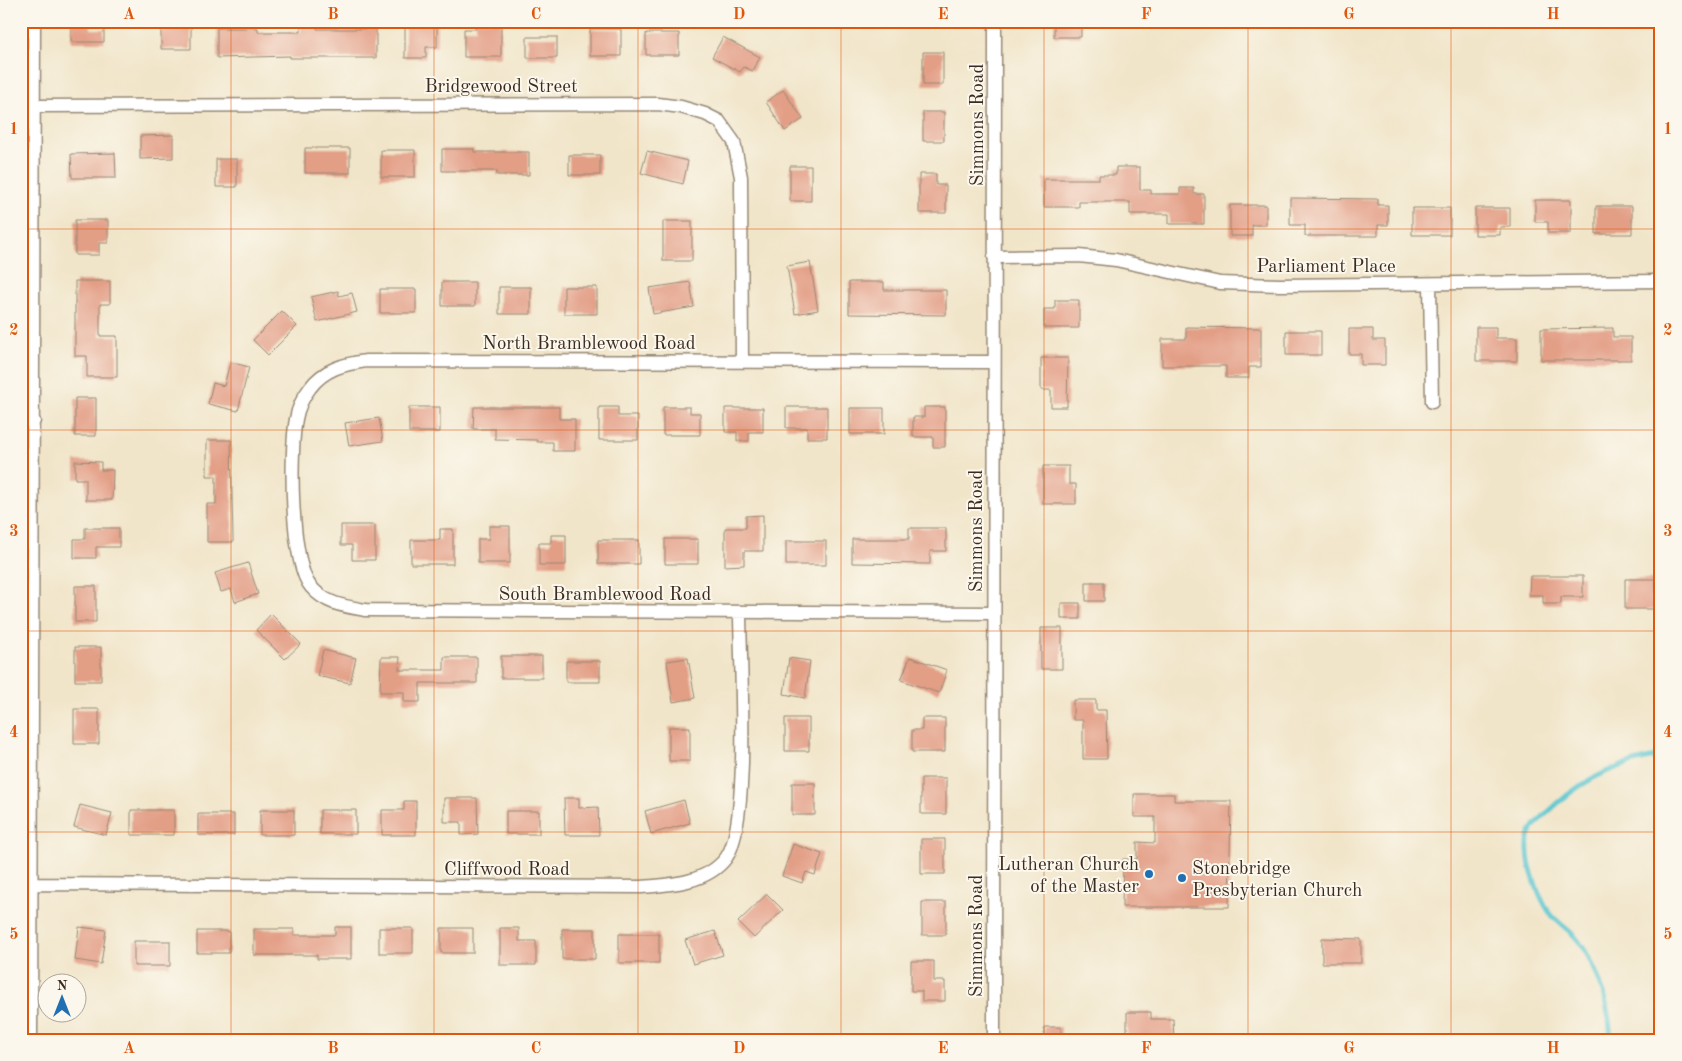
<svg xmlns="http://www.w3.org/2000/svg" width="1682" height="1061" font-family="'Old Standard TT',serif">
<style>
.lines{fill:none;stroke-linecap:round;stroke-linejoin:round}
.stream{stroke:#58c5cf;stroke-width:5}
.building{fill:#e39e86}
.street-casing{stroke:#968874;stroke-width:15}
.street{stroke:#fff;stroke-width:12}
.grid{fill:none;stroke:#df570d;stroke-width:1;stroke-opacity:0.55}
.poi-dot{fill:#1f6fb2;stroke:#fbf7ec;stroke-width:2}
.labels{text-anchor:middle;stroke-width:4;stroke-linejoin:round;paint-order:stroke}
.street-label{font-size:19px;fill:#3b2a1e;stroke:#fbf7ec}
.poi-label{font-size:19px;fill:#3b2a1e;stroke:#fbf7ec;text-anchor:end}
.neatline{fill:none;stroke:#df570d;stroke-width:2}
.grid-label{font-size:16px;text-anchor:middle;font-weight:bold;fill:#df570d}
</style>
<rect width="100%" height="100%" fill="#fbf7ec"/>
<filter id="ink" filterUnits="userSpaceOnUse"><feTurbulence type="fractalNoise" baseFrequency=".02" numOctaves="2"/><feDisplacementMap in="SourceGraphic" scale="10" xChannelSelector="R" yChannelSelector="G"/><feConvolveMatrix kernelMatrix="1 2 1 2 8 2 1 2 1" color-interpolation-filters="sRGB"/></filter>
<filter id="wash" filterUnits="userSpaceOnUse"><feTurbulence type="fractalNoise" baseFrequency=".0096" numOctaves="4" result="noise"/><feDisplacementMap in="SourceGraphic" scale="20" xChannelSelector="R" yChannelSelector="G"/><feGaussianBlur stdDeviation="1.12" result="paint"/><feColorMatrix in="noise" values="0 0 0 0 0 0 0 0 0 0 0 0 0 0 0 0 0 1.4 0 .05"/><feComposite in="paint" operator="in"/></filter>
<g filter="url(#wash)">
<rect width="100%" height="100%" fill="#f1e5c9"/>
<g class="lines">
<path class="stream" d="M1611 1040C1609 1006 1600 972 1580 943 1573 931 1558 924 1550 913 1538 896 1522 855 1530 834 1535 821 1549 812 1558 803 1586 777 1624 762 1661 756"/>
</g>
<g id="blocks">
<path class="building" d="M71 21H91V29H104V42H71Z
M301 21H317V29H376V58H290V56L217 58V28H258V32H301Z
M476 21H501V57H464V29H476Z
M1054 21H1081V37H1054Z
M405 24H437V47H426V58H405Z
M161 25H191V49H161Z
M590 29H621V56H590Z
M646 33H679V55H646Z
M527 37H557V58H527Z
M723 37 760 57 753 71 744 67 740 72 712 57Z
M923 52H943V85H923Z
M783 90 803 119 785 131 766 102Z
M923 112H944V141H923Z
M173 135V158L140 159V136Z
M305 148H350V173H305Z
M442 149H474V152H529V175H497V171H442Z
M381 150H415V177H381Z
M647 151 688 161 683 184 641 173Z
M115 153 116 178H72L71 154Z
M569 155H600V175H569Z
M216 159H237V187H216Z
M790 166H811V201H790Z
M1116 167H1140V190H1151V194H1180V188H1194V194H1204V224H1169V214H1130V202H1079V207H1044V179H1099V175H1116Z
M919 174H936V185H946V213H919Z
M1290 198 1378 199V205H1388V225H1378V236H1305V225H1290Z
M1535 200H1571V233H1548V222H1535Z
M1230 205H1266V225H1252V236H1230Z
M1596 206H1632V234H1596Z
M1412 208H1450V235H1412Z
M1475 208H1510V227H1500V235H1475Z
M75 220H108V243H99V255H75Z
M663 221H692V261H663Z
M810 262 818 310 795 314 787 266Z
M75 281H110V304H100V336H117V377H87V356H75Z
M442 282H475V306H442Z
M690 282 694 307 653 314 649 288Z
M849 282H884V290H946V315L849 314Z
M499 287H531V314H499Z
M564 287H597V314H564Z
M380 289H416V313H380Z
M338 291 339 296 352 293 357 312 317 322 311 297Z
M1055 300H1079V328H1044V309H1055Z
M282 311 297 326 268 355 253 340Z
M1186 327 1261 328V367H1249V378H1226V366H1162V339H1186Z
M1476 327H1496V338H1517V361H1476Z
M1613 328V337H1631V360H1541V329Z
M1349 329H1373V340H1385V365H1361V354H1349Z
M1286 331H1321V355H1286Z
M1041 358H1068L1067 407H1051V390H1041Z
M230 362 249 367 238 411 208 404 213 383 224 386Z
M75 398H96V436H75Z
M409 407H440V432H409Z
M474 407H559V419H575V451H553V442H537V440L495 439V429H473Z
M599 407H618V416H638V440H599Z
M663 407H690V413H700V435H663Z
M786 407H827V438H807V428H786Z
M924 407H945V447H933V437H913V417H924Z
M725 408H763V432H749V441H737V432H725Z
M850 408H884V434H850Z
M379 418 383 441 349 446 345 423Z
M207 440H231L233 542H207V504H216V476H207Z
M75 461 101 462V470H113L112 500H86V479H75Z
M1043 466H1069V484H1076V504H1043Z
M763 515V551H744V565L725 566V528H746V516Z
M341 525H375V560H352V545H341Z
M489 526H510V563H478V539H489Z
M85 528H119V547H96V558H74V539H85Z
M909 528H946V551H930V564L852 563V539H909Z
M440 529H453V564H411V540H440Z
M551 535H566V565H539V543H551Z
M665 539H698V564H665Z
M598 540H639V564H598Z
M786 541H826V565H786Z
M248 563 258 594 235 602 231 589 221 592 215 573Z
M1530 576H1583V597H1561V604H1543V595H1529Z
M1625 579H1656V609H1625Z
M1086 582H1104V601H1086Z
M75 586H96V622H75Z
M1061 603H1080V619H1061Z
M271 614 301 644 285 659 256 630Z
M1041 628H1062V669H1041Z
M75 647H101V681H75Z
M323 650 356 658 350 683 317 676Z
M501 656H542V678H501Z
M381 657H400L399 670H444V657H477V683H420V702H404V692H380Z
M910 657 947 670 939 693 901 680Z
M688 658 695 698 673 702 667 661Z
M789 658 810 661 805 698 784 694Z
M566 661H600V682H566Z
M1073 700H1096V710H1106L1107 759H1083V720H1073Z
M74 709H99V744H74Z
M785 718H809V751H785Z
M922 718H945V752H912V730H922Z
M669 727H690V761H669Z
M921 778H946V814H921Z
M792 783H815V815H792Z
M1134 794H1174V801H1231L1229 907H1122L1123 859H1137V842L1155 843V817H1134Z
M444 798H477L478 834 461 835V822H444Z
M564 798H579V808L598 807 599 835H565Z
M684 800 690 823 651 834 645 811Z
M404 801H416V835H382V810H404Z
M80 805 112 813 106 835 74 827Z
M131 810H174V835H131Z
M260 810H294V835H260Z
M320 810H356V834H320Z
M506 811H539V834H506Z
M198 814H234V835H198Z
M921 839H945V874H921Z
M793 844 822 854 815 875 806 872 802 883 782 876Z
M767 894 783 910 754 938 738 922Z
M922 902H946V935H922Z
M79 927 106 930 101 964 75 960Z
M335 927H351V959H317V955H254V929H294V935H335Z
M379 928H413V953H379Z
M441 928H473V953H441Z
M500 928H519V941H536V965H500Z
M562 929H595V959H562Z
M197 931H229V953H197Z
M715 931 723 955 693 964 685 940Z
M619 934H659V963H619Z
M1322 938 1361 939V963H1322Z
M134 941H170V966H134Z
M911 961H934V981H945V1001H922V991H911Z
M1127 1012H1151V1019H1173L1174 1040H1127Z
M1044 1027H1061V1040H1044Z"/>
</g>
</g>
<g filter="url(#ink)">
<use href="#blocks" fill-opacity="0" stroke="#968874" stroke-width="1"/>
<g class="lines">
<defs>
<path id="street" d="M34 106 658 104 681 107 705 114 719 121 734 142 741 177 742 361
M994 257 1079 256 1116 260 1220 283 1280 285 1661 281
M1430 284 1432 402
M994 362 366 361C344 364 324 369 310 388 303 397 298 408 296 419 290 450 290 563 311 587 326 604 343 606 365 610L994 613
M21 421H34
M32 884 642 887C670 885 707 883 726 858 751 824 740 661 740 612
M31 1040 34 21
M994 1040 995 21"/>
</defs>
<use href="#street" class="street-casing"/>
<use href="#street" class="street"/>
</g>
</g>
<path class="grid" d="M231 21V1040M434 21V1040M638 21V1040M841 21V1040M1044 21V1040M1248 21V1040M1451 21V1040M21 229H1661M21 430H1661M21 631H1661M21 832H1661"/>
<g class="poi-dot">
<circle cx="1149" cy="874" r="5"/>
<circle cx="1182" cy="878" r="5"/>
</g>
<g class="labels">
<g class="street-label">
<text x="501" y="92">Bridgewood Street</text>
<text transform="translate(976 125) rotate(-90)" y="7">Simmons Road</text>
<text x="1326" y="272">Parliament Place</text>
<text x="589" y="349">North Bramblewood Road</text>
<text transform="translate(975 531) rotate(-90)" y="7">Simmons Road</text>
<text x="605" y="600">South Bramblewood Road</text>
<text x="507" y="875">Cliffwood Road</text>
<text transform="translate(975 936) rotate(-90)" y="7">Simmons Road</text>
</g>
<g class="poi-label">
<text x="1139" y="870">Lutheran Church<tspan x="1139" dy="22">of the Master</tspan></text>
<text x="1192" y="874" text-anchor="start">Stonebridge<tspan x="1192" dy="22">Presbyterian Church</tspan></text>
</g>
</g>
<rect width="1682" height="1061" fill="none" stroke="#fbf7ec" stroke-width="55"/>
<g transform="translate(62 998)"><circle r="24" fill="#fbf7ec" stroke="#aea59a"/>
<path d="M0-4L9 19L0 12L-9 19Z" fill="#1f6fb2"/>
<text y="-8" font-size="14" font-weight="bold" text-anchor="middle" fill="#3b2a1e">N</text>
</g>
<rect x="28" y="28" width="1626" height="1006" class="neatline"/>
<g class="grid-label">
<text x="129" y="19">A</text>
<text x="333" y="19">B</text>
<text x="536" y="19">C</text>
<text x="739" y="19">D</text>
<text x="943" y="19">E</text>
<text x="1146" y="19">F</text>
<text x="1349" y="19">G</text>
<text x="1553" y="19">H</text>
<text x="14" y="134">1</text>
<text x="1668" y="134">1</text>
<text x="14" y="335">2</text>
<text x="1668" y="335">2</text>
<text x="14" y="536">3</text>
<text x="1668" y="536">3</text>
<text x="14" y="737">4</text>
<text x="1668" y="737">4</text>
<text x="14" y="939">5</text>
<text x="1668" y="939">5</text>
<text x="129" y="1053">A</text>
<text x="333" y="1053">B</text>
<text x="536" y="1053">C</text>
<text x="739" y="1053">D</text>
<text x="943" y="1053">E</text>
<text x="1146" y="1053">F</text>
<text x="1349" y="1053">G</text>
<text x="1553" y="1053">H</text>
</g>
</svg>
